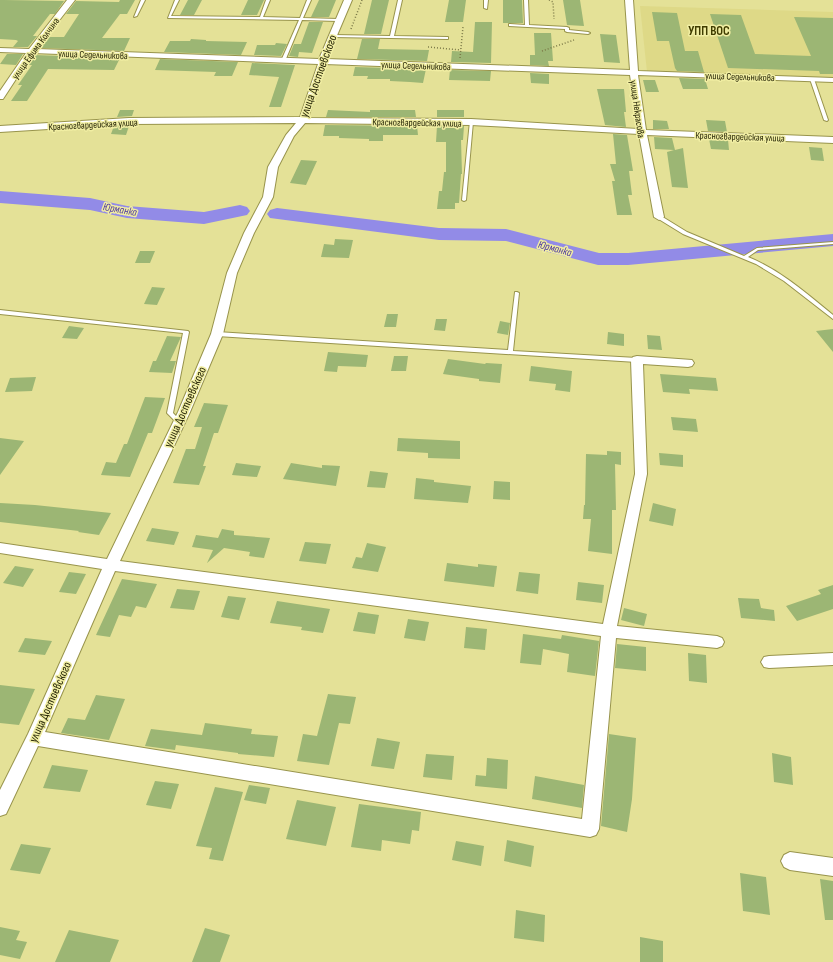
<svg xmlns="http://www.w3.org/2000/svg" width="833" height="962" font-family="'Sofia Sans Condensed',sans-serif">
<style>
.built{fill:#ded987}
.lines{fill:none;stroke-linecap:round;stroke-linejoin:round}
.river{fill:#928be7;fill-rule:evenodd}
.building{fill:#9cb674}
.service-casing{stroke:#98944c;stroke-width:2}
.minor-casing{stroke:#98944c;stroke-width:2}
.path{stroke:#7c7a48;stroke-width:1.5;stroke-dasharray:1 2;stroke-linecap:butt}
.service{fill:#fff;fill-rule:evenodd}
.minor{fill:#fff;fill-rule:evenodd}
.labels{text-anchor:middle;stroke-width:3;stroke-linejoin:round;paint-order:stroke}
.far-street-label{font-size:10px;fill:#262506;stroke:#f1eea3}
.far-water-label{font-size:11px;font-style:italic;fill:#4c37a3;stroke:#f1eea3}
.street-label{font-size:12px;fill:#262506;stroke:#f1eea3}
.far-district-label{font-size:13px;font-weight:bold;fill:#403d00;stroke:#f1eea3}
</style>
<rect width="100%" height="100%" fill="#e4e197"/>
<path class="built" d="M640 6 833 12V78L647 72Z"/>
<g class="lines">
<path class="river" d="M0 191 90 198 127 206 204 212 240 205 247 207 250 211 247 215 204 224 127 218 90 210 0 203Z
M277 208 439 228 506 229 599 253H628L833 234V246L628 265H598L506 241 439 240 270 218 267 214 270 210Z"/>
</g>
<path class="building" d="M0 0H4L64 1 55 14H50L33 36H37L28 47H13L18 41 16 40 0 39Z
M120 0H135L127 14H120L102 38H130L124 51 40 48 49 37H64L79 14H66L76 1 119 2Z
M188 0H202L194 15H180Z
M248 0H264L257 15H241Z
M319 0H336L329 17H311Z
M372 0H389L381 34H364Z
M449 0H466L463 22H445Z
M503 0H522L523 23H503Z
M563 0H580L584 26 567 25Z
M652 12 677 13 685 51H698L704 72 677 71 675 68 669 41H657Z
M710 14 741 15 755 54 811 56 794 17 833 18V74H820L819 71 728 68Z
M309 22H323L312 53 299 52 298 57 289 56 294 44H301Z
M475 22H492L491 63 451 62 452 51 473 52Z
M534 33H551L553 61H548L549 66 530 65V55H535Z
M600 34 616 35 620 63 604 62Z
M191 39 206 40V41L247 42 241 55 164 52 170 41H190Z
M362 39H380L378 49 429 50 427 61 357 59Z
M276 43 287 44 281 56 254 55 257 45H275Z
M7 54H23L16 65 0 64Z
M34 55 120 58 114 70 48 69 27 101H11L22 85H18L32 65H27Z
M160 59 238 62 232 76H214L216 72 155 70Z
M252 63 295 65 281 107H269L279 77 249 75Z
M355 67 426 69 423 83 410 82 390 81V79H367L368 76H353Z
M450 70 491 71 490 81 449 80Z
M530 73 549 74V84L531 83Z
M679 78 705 79 708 89H683Z
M643 80H655L659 92H646Z
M597 89H624L626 112H624L626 127 605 125Z
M120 110H134L132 116 117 117Z
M328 110 370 112V110H415L416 117H326Z
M437 110H464V117H437Z
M653 120 667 121 669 129H653Z
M706 120 725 121 727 132 708 131Z
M325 125 417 126 418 135H383V141H369V139L339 138V136H323Z
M114 126H129L126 135 111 134Z
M437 126H464L463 140H461L462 174H461L459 203H455V209H437L439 191H442L444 172H446V142H436Z
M613 134 627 135 633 171H629L632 195H628L632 215H617L612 181H615L610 164H616Z
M654 137 672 138 675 150 683 148 688 188 672 187 667 152 674 150 655 149Z
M709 139 728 140 729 150 711 149Z
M809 147 822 148 824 161 811 160Z
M301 160 317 161 306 185 290 183Z
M335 239 353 240 349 258 321 257 324 244 334 245Z
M140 251H155L150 263H135Z
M152 287 165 288 157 305 144 304Z
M387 314H398L396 327H384Z
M436 319H447L445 331 434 330Z
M500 321 510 323 508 335 497 333Z
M69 326 84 328 77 339 62 338Z
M833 329V352L816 331Z
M608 332 624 334V346L607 344Z
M647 335 660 336 662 350 648 349Z
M167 336 181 337 170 361H176L172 373 149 372 153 361H156Z
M328 352 368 355 366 367 338 366 337 372 324 371Z
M394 356H408L406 371H391Z
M448 359 485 364 486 363 502 364 500 383 479 381V379L443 374Z
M531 366 572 371 570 392 555 390 556 384 529 381Z
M660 374 716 378 718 391 689 389 690 394 663 392Z
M36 377 32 391 5 392 10 378Z
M145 397 165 398 152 433H148L130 477 101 475 106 462 116 463 124 444H127Z
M204 403 228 405 218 433H214L203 466H206L199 485 173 483 186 449H195L202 427H194Z
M671 417 696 419 698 432 673 430Z
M0 438 24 441 0 475Z
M398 438 460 441V459L428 458V453L397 451Z
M607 451 621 452V465L615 464 616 510H612V554L588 551 591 519H583L584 505H585L586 454 607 455Z
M659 453 683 455V467L660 465Z
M236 463 261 466 257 477 232 475Z
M291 463 322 468V465L340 466 336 486 283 479Z
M370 471 388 473 385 488 367 487Z
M416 478 434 480V482L471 486 468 503 414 499Z
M494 481 510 482V500L493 499Z
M0 503 35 505 111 513 99 535 78 532 79 531 0 522Z
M653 503 676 509 673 526 649 521Z
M152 528 179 532 174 545 146 541Z
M222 529 234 531V535L270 538 264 558 249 556 250 552 224 548 207 563 213 550 192 547 196 535 218 538Z
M305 542 331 544 326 564 299 561Z
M367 543 386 547 378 572 352 568 356 557 362 558Z
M447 563 478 567V564L497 566 494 587 444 581Z
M15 566 34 569 23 587 3 583Z
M69 572 86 574 76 594 59 592Z
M519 572 540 574 538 594 516 591Z
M122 579 157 584 146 608 136 606 131 617 119 615 110 637 96 635Z
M578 582 604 585 602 603 576 600Z
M833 585V609L797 621 786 606 821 594 818 590Z
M177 589 200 591 194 610 170 608Z
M228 596 246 598 239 620 221 617Z
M738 598 759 599 761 608 774 610 775 621 741 618Z
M277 601 330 609 323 633 301 630 302 627 270 623Z
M624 608 647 614 644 626 621 620Z
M358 612 379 615 375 634 353 631Z
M408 619 429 622 425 641 404 638Z
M466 627 487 629 485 650 464 648Z
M523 634 561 639 562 635 599 641 595 676 567 672 569 654 543 649 541 665 520 663Z
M25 638 52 641 45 655 18 652Z
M617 644 646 647V671L615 668Z
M688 653 706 655 707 683 689 681Z
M0 685 35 689 19 725 0 723Z
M328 694 356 697 350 724 339 723 329 765 297 761 303 734 317 736Z
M96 695 125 699 109 740 61 733 68 718 85 720Z
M205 723 252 729 251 734 278 736 274 757 238 754V753L176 745 175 750 145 746 151 729 202 735Z
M609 734 636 738 632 799 627 832 601 826Z
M377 738 400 742 394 769 371 766Z
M772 753 791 757 793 785 774 782Z
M426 754 454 756 452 780 423 777Z
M487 758 508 760 507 789 475 786 476 775 486 776Z
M52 765 88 770 80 792 43 788Z
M535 776 584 785 582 808 532 799Z
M155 781 179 784 171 809 146 805Z
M249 785 270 788 266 804 244 800Z
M215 787 243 792 223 861 209 859 212 848 196 846Z
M297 800 336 807 326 846 286 839Z
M359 804 421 812 419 831 412 830 410 844 382 840 381 851 351 847Z
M507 840 534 846 531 867 504 861Z
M456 841 484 846 481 866 452 860Z
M21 844 51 848 40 874 10 870Z
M740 873 766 877 770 915 743 911Z
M820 879 833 881V920H825Z
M516 910 545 915 544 942 514 938Z
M0 927 20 931 16 940 27 942 20 959 0 955Z
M205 928 230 935 220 962H192Z
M69 930 119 940 110 962H55Z
M640 937 663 941V962H640Z"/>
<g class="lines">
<defs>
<path id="service" d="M141 0H145L137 16 134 17Z
M175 0H179L171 16 260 17 266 0H270L263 17 300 18 307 0H311L303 18 338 19 340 20 338 21 302 20 285 61 283 62 281 61 299 20 168 18Z
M398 0H402L394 36 447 37H448V39L333 37 331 36 333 35 390 36Z
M484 0H488L487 9 484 8Z
M524 0H528L529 25 567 27 569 28V30L588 32 590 33 588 34 567 32 565 31V29L509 26V24H510L525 25Z
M811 78 814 79 828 120 827 121 824 120 810 79Z
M470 121 473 122 466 200 464 201 462 200Z
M657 216H661L687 232 744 256 757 248 833 242V244L758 250 748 257C780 270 806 293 833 315V319L784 281 756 264 683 234 657 218Z
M515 292H517L519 293 513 351 637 358 640 360 637 362 217 336 214 334 217 332 508 350Z
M0 310 188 331 189 332 173 413 182 422 181 423H177L167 413 183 333 0 314Z"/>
<path id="minor" d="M67 0H75L37 49 319 59 344 0H352L327 59 630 70 625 0H633L638 71 833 78V82L638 75 646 130 833 137V143L647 135 664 217 659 220 654 217 639 134 471 125 305 123 294 136 278 167 273 197 254 233 237 273 223 334 190 412 120 561 603 624 635 474 631 360 633 357 637 356 692 360 694 363 692 366 688 367 643 364 647 474 617 626 717 636 722 638 724 642 722 646 717 648 616 638 599 829 596 835 590 837 38 746 6 814 0 816V790L28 734 102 569 0 553V543L107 559 178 412 211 334 227 273 244 233 263 197 268 167 286 135 296 123 129 124 0 132V126L129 118 300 117 318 64 33 53 3 99H0V91L26 53 0 52V48L29 49ZM325 64 630 75 638 129 471 119 308 118ZM115 571 601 636 582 819 45 732Z
M833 653V665L769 668 764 667 761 662 764 657 769 656Z
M790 852 833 858V876L790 870 784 867 781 861 784 855Z"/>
</defs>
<use href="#service" class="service-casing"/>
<use href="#minor" class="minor-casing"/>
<path class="path" d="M549 0 553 2 554 19
M351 29 362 0
M428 47 461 50
M542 51 574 40
M460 58 463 27"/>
<use href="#service" class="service"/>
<use href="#minor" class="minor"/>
</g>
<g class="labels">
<g class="far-street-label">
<text transform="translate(35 48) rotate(-54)" y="4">улица Ефима Колчина</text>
<text transform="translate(93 54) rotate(2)" y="4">улица Седельникова</text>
<text transform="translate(416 65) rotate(2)" y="4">улица Седельникова</text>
<text transform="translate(740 76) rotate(2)" y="4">улица Седельникова</text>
<text transform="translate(638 109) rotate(82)" y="4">улица Некрасова</text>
<text transform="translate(417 122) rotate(1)" y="4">Красногвардейская улица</text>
<text transform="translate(93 124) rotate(-3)" y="4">Красногвардейская улица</text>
<text transform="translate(740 136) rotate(2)" y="4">Красногвардейская улица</text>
</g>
<g class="far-water-label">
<text transform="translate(120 209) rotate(10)" y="4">Юрманка</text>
<text transform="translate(555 248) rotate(15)" y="4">Юрманка</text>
</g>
<g class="street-label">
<text transform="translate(318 76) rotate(-70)" y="4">улица Достоевского</text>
<text transform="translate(185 407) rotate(-66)" y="4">улица Достоевского</text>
<text transform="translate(50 702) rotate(-66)" y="4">улица Достоевского</text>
</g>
<g class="far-district-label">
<text x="709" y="35">УПП ВОС</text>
</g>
</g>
</svg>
